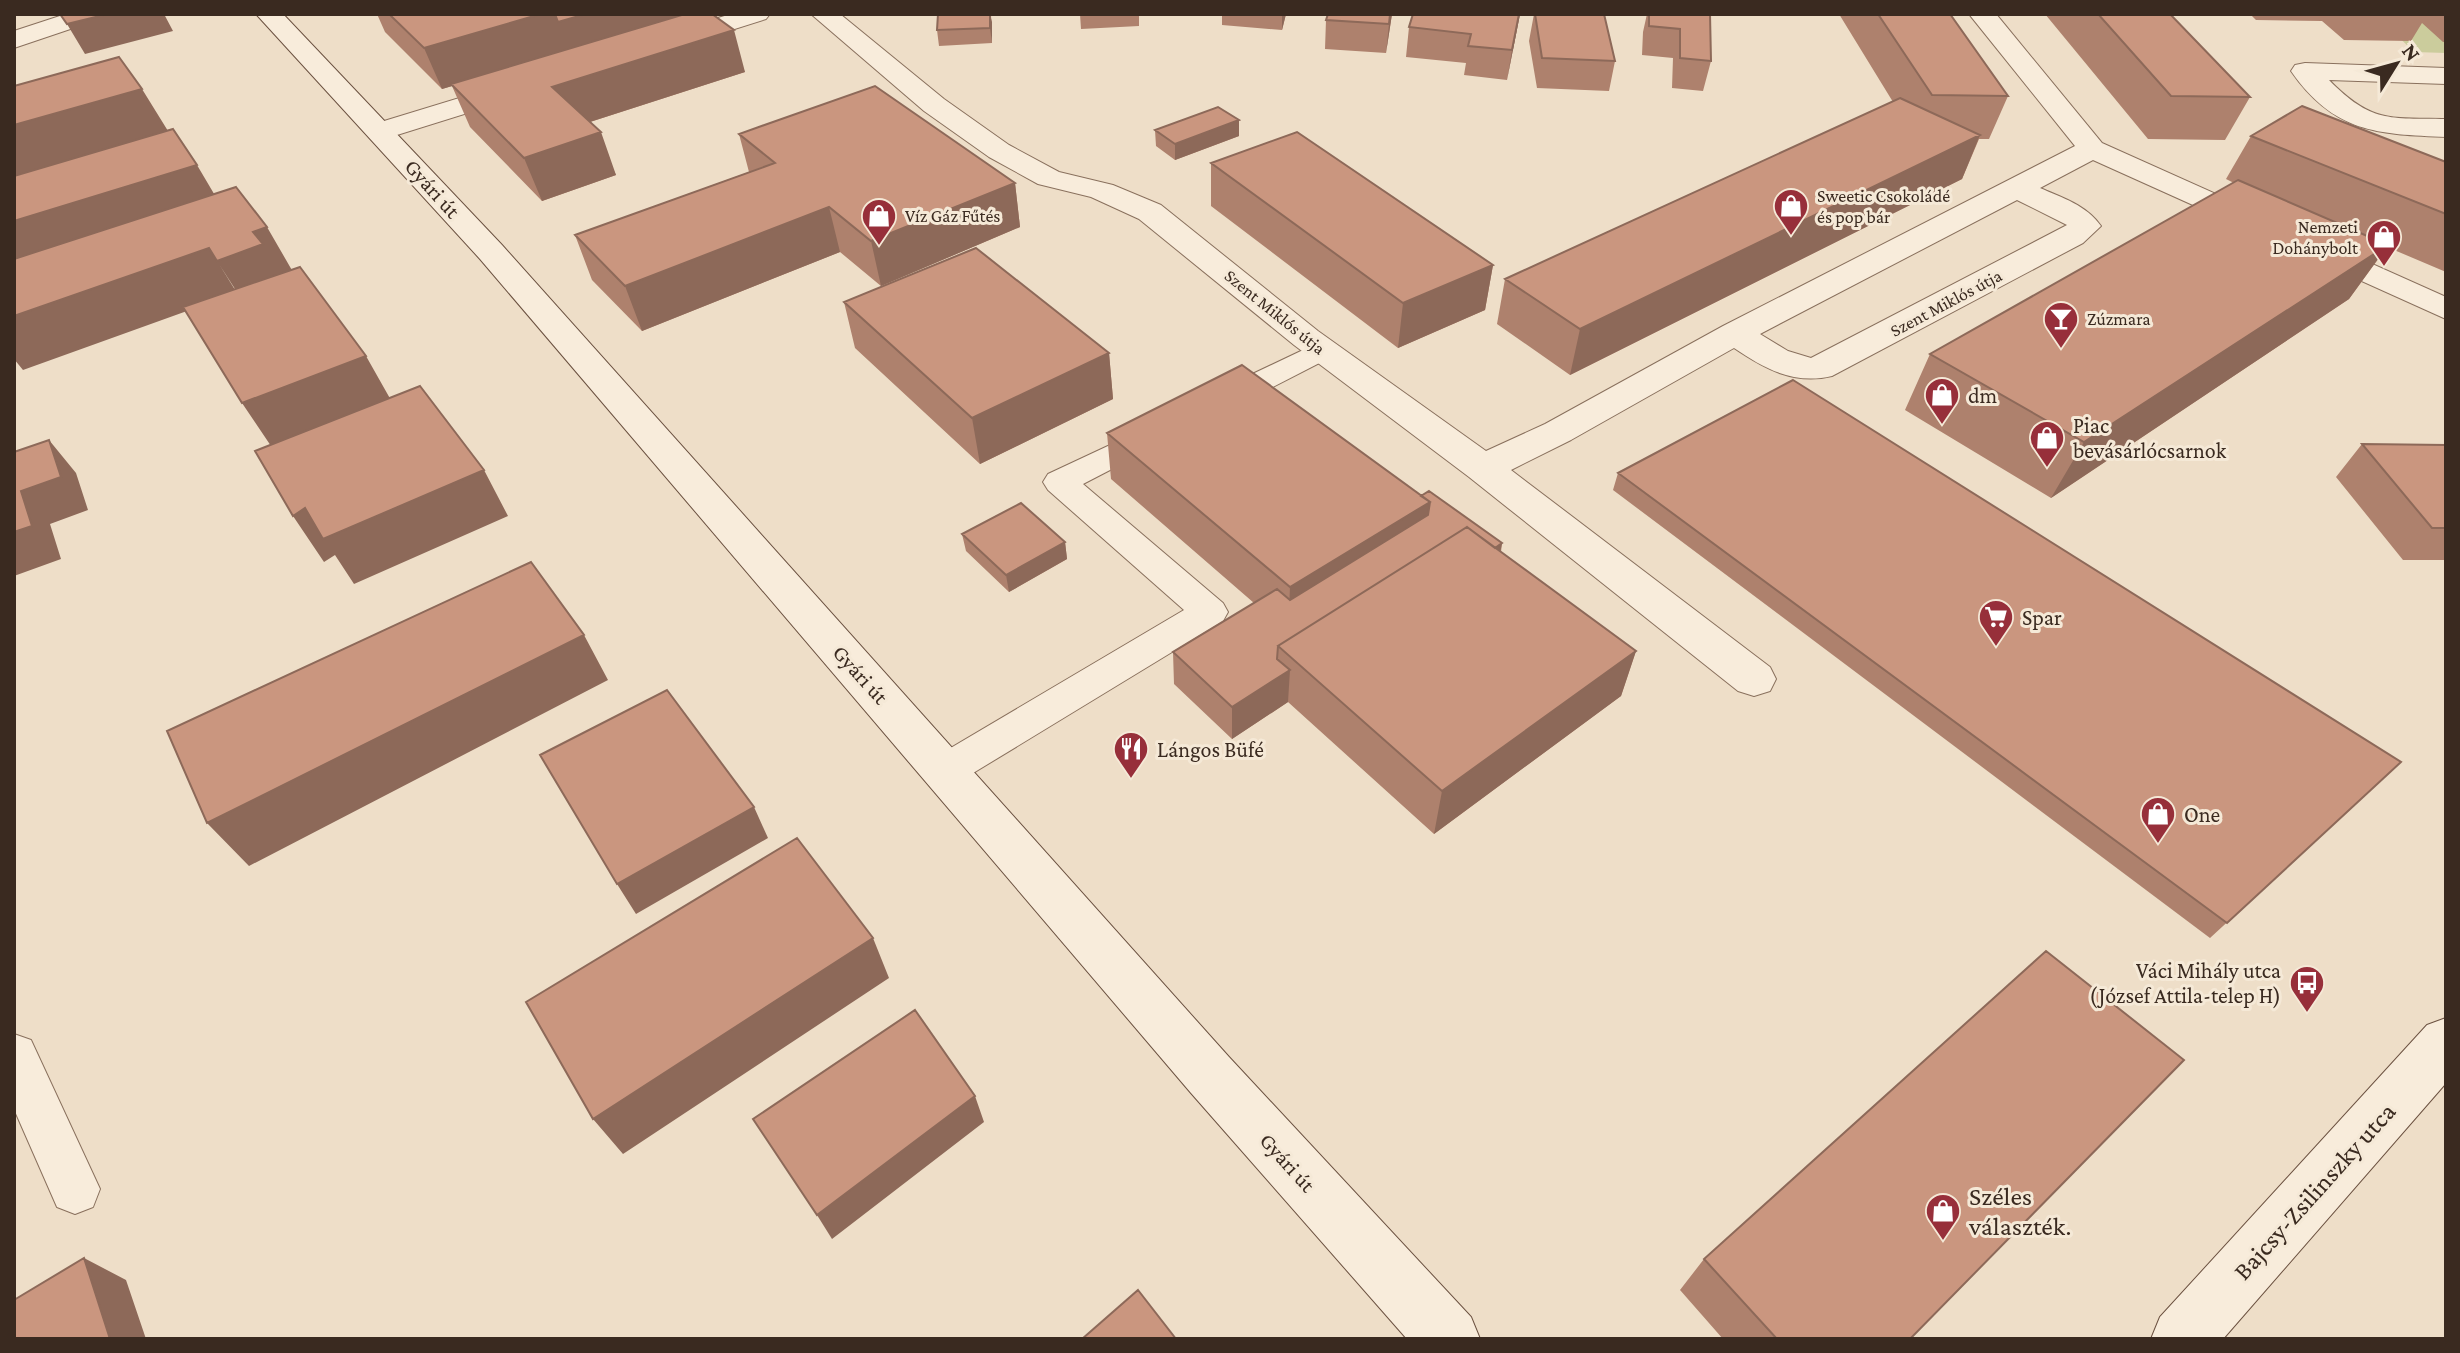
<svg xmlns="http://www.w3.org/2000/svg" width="2460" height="1353" font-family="'Crimson Pro',serif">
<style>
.green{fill:#cbcc9c}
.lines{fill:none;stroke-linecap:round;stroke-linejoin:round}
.lane-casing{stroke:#89705d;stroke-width:2}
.street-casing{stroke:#89705d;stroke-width:2}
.secondary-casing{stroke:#6b5140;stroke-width:2}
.lane{fill:#f8ecdb;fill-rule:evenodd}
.street{fill:#f8ecdb;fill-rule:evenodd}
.secondary{fill:#f8ecdb;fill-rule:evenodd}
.wall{fill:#ae816d}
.shaded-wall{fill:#8d6959}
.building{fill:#ca967f;stroke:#8d6959;stroke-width:2}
.labels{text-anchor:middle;stroke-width:6;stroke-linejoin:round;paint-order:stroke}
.far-poi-label{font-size:18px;fill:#3a2a20;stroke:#f5e9d7;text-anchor:start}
.far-street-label{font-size:18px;fill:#3a2a20;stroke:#f5e9d7}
.street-label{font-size:22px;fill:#3a2a20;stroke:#f5e9d7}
.poi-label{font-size:22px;fill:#3a2a20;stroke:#f5e9d7;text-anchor:start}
.near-street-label{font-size:26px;fill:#3a2a20;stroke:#f5e9d7}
.near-poi-label{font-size:26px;fill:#3a2a20;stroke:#f5e9d7;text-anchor:start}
</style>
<rect width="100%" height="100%" fill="#eedec8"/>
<path class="green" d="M2375 14H2446V53L2414 52Z"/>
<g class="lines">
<defs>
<path id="lane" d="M1322 341 1333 344 1337 350 1333 356 1228 410 1217 413 1206 410 1201 403 1206 396Z
M1155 424 1166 427 1171 434 1166 441 1083 484 1223 603 1228 612 1223 621 960 781 946 786 932 781 926 770 932 759 1184 610 1048 490 1043 482 1048 474Z
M14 1034 31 1040 100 1189 93 1207 75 1214 57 1207 14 1109Z"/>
<path id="street" d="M66 14H104L100 19 14 48V31Z
M731 14H770L766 19 668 50 659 48 655 42 659 36Z
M811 14H840L944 99 1009 145 1059 172 1113 185 1161 205 1318 331 1486 451 1545 424 1723 326 2075 146 1969 14H1996L2102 143 2446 297V319L2093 160 2040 188C2063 198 2086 205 2101 226L2083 243 1832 376C1794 385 1765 369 1734 348L1571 440 1511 470 1770 667 1776 679 1770 691 1754 696 1738 691 1469 477 1294 345 1139 219 1091 197 1038 184 989 157 924 111ZM2017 200 2067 225 1811 358 1788 351 1760 334Z
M2305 63 2446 68V84L2329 80C2371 123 2389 118 2446 119V137C2377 134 2334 133 2291 71L2295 65Z
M518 80 528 82 532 88 528 94 381 140 371 137 367 131 371 125Z"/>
<path id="secondary" d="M256 14H283L502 245 1229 1057 1471 1317 1480 1339H1407L1191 1093 480 259Z
M2446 1018V1083L2223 1339H2151L2160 1317 2427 1025Z"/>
</defs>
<use href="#lane" class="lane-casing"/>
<use href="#street" class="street-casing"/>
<use href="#secondary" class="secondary-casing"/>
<use href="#lane" class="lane"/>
<use href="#street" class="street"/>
<use href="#secondary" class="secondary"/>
</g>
<path class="wall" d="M377 14H712L745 72 590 122 616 175 542 201 470 127 452 86 442 89 385 32Z
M938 14H991L992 43 939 46 937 30Z
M1080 14H1139V26L1081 29Z
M1222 14H1286L1282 30 1222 25Z
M1392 14 1386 53 1325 49 1326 20Z
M1413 14H1520L1507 80 1464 75 1466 63 1406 57 1409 27Z
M1534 14H1604L1615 61 1609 91 1537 88 1529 41Z
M1647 14H1710L1711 61 1703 91 1672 88 1673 58 1642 55 1643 32Z
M1839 14H1950L2008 96 1989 139H1979L1962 179 1570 375 1497 324 1505 279 1893 102Z
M2045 14H2170L2250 97 2225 140 2148 139Z
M2250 14H2446V42H2443L2422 23 2411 41 2344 40 2322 21 2256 20Z
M1239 120V136L1175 160 1156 146 1155 130Z
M739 134 1015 183 1020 227 881 286 840 252 642 331 592 280 575 235 749 172Z
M2251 136 2446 162V272L2387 247 2349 299 2051 498 1905 410 1930 354 2234 183 2226 179Z
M1211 163 1493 265 1485 310 1398 348 1211 206Z
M844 302 1109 353 1113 399 980 464 855 348Z
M1107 433 1421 496 1502 543 1501 552 1636 651 1621 696 1434 834 1288 702 1232 739 1174 684 1173 652 1254 603 1111 479Z
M2362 444 2446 445V560H2403L2336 477Z
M1618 473 2401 762 2210 938 1613 490Z
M962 534 1065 542 1067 559 1009 592 966 551Z
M1704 1259 1910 1339H1723L1680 1290Z"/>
<path class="shaded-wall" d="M108 14H164L173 31 85 54 67 24Z
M541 14H696L442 89 424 48Z
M990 14 992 22V43L990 28Z
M1282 14H1286L1282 30Z
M1390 14H1392L1386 53 1389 24Z
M1519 14H1520L1507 80 1512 50Z
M734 30 745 72 568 129 552 87Z
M142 89 168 131 14 177V125Z
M1239 120V136L1175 160V144Z
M601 132 616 175 542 201 524 158Z
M1980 135 1962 179 1570 375 1580 329Z
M197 165 223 209 14 276V221Z
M1015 183 1020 227 881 286 871 241Z
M829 207 840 252 642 331 625 286Z
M267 227 293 272 246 306 217 261 253 232Z
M2388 245 2349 299 2051 498 2084 442Z
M209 248 237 293 23 370 14 359V316Z
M1493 265 1485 310 1398 348 1403 303Z
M1109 353 1113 399 980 464 972 418Z
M366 356 392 402 273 449 242 403Z
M49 440 76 473 88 510 50 524 61 559 14 576V532L21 491Z
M484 470 508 516 354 584 335 555 324 562 293 516 305 508Z
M1430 502 1424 548 1288 633 1290 587Z
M1065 542 1067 559 1009 592 1006 575Z
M1502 543 1496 575 1485 554Z
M584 635 608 680 249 866 207 823Z
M1636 651 1621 696 1434 834 1442 791Z
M1290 670 1288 702 1232 739V707Z
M754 807 768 838 636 914 617 884Z
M873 938 889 978 623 1154 593 1119Z
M975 1096 984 1122 832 1239 817 1215Z
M84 1258 126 1280 146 1339H110Z"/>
<path class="building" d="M60 14H108L67 24Z
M389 14H541L424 48Z
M555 14H586L558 22Z
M685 14H712L734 30 552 87 601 132 524 158 451 84Z
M938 14H990V28L937 30Z
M1328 14H1390L1389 24 1326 20Z
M1413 14H1519L1512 50 1468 46 1471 34 1409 27Z
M1535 14H1604L1615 61 1542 58Z
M1649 14H1710L1711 61 1680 58V29L1649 26Z
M1878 14H1950L2008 96 1932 95Z
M2098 14H2170L2250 97 2171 96Z
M119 57 142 89 14 125V86Z
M875 86 1015 183 871 241 829 207 625 286 575 235 775 163 739 134Z
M1900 98 1980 135 1580 329 1505 279Z
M2302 106 2446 162V214L2251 136Z
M1218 107 1239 120 1175 144 1155 130Z
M173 129 197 165 14 221V176Z
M1297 132 1493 265 1403 303 1211 163Z
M2238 180 2388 245 2084 442 1930 354Z
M236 187 267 227 253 232 263 244 217 261 209 248 14 316V259Z
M976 248 1109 353 972 418 844 302Z
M300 267 366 356 242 403 183 307Z
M1242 365 1430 502 1290 587 1107 433Z
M1793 380 2401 762 2227 923 1618 473Z
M420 386 484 470 323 539 305 508 293 516 255 451Z
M49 440 61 477 21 491 32 526 14 532V452Z
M2362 444 2446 445V528H2432Z
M1429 491 1502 543 1495 548 1467 527 1278 646 1277 659 1290 670 1232 707 1173 652 1277 589 1290 600 1428 515 1430 502 1421 496Z
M1021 503 1065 542 1006 575 962 534Z
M1467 527 1636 651 1442 791 1278 646Z
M531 562 584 635 207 823 167 731Z
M667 690 754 807 617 884 540 755Z
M797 838 873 938 593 1119 526 1002Z
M2046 951 2184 1060 1910 1339H1777L1704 1259Z
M915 1010 975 1096 817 1215 753 1119Z
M84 1258 110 1339H14V1300Z
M1138 1290 1176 1339H1082Z"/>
<defs>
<symbol id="shop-pin" viewBox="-11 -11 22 30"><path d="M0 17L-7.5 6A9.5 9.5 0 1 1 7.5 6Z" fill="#972f3a" stroke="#f5e9d7"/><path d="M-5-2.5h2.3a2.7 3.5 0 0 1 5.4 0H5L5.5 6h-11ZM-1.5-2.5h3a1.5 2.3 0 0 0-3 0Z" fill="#fff"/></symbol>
<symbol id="bar-pin" viewBox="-11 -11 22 30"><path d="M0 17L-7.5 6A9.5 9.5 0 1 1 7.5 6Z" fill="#972f3a" stroke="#f5e9d7"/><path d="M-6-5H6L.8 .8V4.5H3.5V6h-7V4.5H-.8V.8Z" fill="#fff"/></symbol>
<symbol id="supermarket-pin" viewBox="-11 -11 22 30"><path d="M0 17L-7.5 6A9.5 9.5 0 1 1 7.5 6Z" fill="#972f3a" stroke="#f5e9d7"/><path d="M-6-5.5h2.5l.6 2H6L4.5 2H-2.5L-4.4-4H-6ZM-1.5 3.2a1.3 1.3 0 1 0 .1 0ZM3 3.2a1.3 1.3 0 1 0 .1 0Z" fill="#fff"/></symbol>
<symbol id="restaurant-pin" viewBox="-11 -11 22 30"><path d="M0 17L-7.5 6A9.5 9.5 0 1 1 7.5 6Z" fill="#972f3a" stroke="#f5e9d7"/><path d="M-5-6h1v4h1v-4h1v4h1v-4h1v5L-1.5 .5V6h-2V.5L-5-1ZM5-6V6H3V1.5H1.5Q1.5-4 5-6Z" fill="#fff"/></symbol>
<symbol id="bus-pin" viewBox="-11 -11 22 30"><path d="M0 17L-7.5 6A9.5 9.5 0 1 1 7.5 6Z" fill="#972f3a" stroke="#f5e9d7"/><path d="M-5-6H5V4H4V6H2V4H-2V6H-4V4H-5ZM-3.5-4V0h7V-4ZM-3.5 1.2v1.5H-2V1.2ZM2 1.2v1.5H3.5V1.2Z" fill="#fff"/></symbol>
</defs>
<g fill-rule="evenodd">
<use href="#shop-pin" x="1771" y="186" width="40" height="54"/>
<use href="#shop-pin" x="859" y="196" width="40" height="54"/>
<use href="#shop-pin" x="2364" y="217" width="40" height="54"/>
<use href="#bar-pin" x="2041" y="299" width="40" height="54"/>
<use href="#shop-pin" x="1922" y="375" width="40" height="54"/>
<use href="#shop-pin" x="2027" y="418" width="40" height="54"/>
<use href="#supermarket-pin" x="1976" y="597" width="40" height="54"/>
<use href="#restaurant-pin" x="1111" y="729" width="40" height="54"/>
<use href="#shop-pin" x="2138" y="794" width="40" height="54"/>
<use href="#bus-pin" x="2287" y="963" width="40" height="54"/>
<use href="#shop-pin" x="1923" y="1191" width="40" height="54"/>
</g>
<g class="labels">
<g class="far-poi-label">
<text x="1817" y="202">Sweetic Csokoládé<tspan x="1817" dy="21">és pop bár</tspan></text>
<text x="905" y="222">Víz Gáz Fűtés</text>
<text x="2358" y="233" text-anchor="end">Nemzeti<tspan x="2358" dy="21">Dohánybolt</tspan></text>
<text x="2087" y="325">Zúzmara</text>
</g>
<g class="far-street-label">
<text transform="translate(1946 303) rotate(-28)" y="6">Szent Miklós útja</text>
<text transform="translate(1275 312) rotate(39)" y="6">Szent Miklós útja</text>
</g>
<g class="street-label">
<text transform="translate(433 188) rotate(48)" y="8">Gyári út</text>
<text transform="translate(861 674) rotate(48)" y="8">Gyári út</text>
<text transform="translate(1288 1162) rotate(48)" y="8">Gyári út</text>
</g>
<g class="poi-label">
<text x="1968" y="403">dm</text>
<text x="2073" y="433">Piac<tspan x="2073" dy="25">bevásárlócsarnok</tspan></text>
<text x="2022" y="625">Spar</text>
<text x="1157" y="757">Lángos Büfé</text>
<text x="2184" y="822">One</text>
<text x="2281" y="978" text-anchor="end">Váci Mihály utca<tspan x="2281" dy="25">(József Attila-telep H)</tspan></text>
</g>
<g class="near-street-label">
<text transform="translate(2314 1191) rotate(-48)" y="9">Bajcsy-Zsilinszky utca</text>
</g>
<g class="near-poi-label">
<text x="1969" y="1205">Széles<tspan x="1969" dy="30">választék.</tspan></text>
</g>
</g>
<rect width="2460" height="1353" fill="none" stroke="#3a2a20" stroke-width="32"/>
<g transform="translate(2396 64) rotate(53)" stroke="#f5e9d7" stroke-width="6" paint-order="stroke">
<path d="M0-6L14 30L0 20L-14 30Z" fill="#3a2a20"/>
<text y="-12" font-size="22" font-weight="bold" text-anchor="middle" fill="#3a2a20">N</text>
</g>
</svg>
